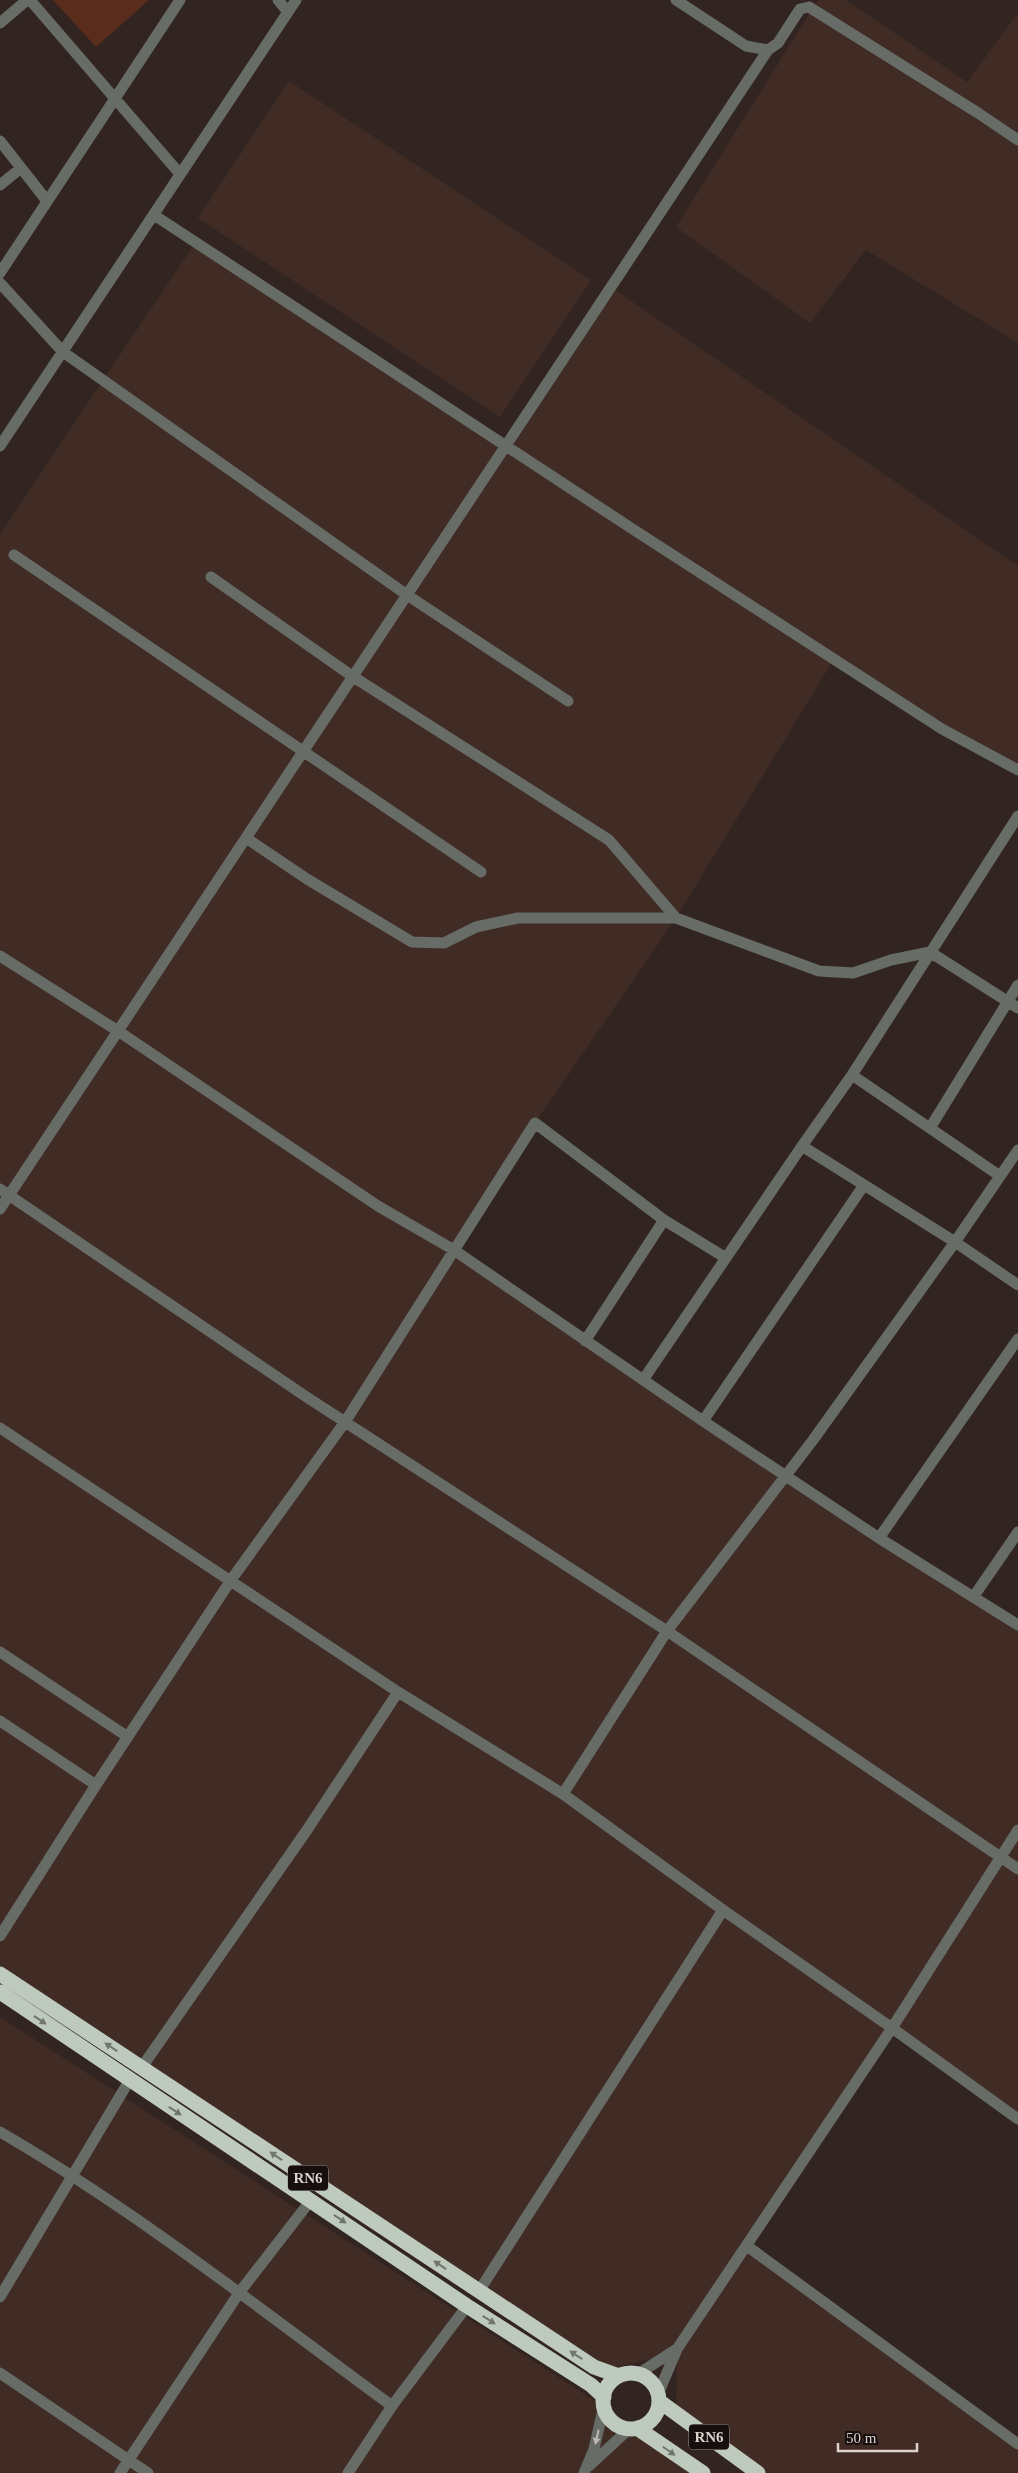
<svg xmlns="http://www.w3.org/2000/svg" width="1018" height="2473" font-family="Georgia,serif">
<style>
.built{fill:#402c25}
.green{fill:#5a2c1c}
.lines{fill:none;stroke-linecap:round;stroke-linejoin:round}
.minor{stroke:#676c66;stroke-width:11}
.highway{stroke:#becabd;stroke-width:15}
.oneway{fill:#72766e}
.oneway2{fill:#beb8b4}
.labels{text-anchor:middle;stroke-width:4;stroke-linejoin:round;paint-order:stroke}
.shield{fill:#160f0d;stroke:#a09894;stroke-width:1}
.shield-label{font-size:15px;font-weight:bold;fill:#dbd2ce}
</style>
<rect width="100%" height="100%" fill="#322420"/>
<path class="built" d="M818 0H846L967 82 1018 13V343L866 250 810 323 676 227Z
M289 81 591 280 500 417 198 218Z
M195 243 506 445 611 287 1018 566V770L834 659 676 918 535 1123 454 1250 1018 1625V2119L892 2028 747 2246 1018 2444V2473H753L676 2422 677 2353 598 2371 0 1978V534Z
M0 2017 637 2428 699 2473H0Z"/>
<path class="green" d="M53 0H149L96 47Z"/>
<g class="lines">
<path class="minor" d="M30 0 180 174
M278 0 288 12
M676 0 746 46 768 50 778 43 800 9 809 7 978 113 1018 140
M0 23 27 0
M0 141 47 201
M0 185 21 168
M154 215 631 528 942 729 1018 770
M0 273 180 0
M0 283 63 352 407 595 568 701
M0 446 296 0
M14 555 481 872
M211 577 352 676 609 840 676 918
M246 838 307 879 412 942 444 943 476 927 518 918H676L819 971 853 973 891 960 930 952 1018 1008
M0 956 118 1031 378 1206 454 1250 703 1421 879 1538 1018 1625
M852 1075 1000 1176
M930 1128 1018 985
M802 1146 955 1242 1018 1285
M0 1189 305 1396 667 1631 1018 1869
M0 1209 768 50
M585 1341 664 1220
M643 1380 802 1146 852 1075 1018 816
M703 1421 864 1185
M0 1428 398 1692 563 1794 723 1910 892 2028 1018 2119
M879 1538 1018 1339
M974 1596 1018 1532
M0 1652 128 1737
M0 1721 96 1785
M563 1794 667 1631 813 1440 955 1242 1018 1150
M0 1936 96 1785 231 1580 345 1422 535 1123 664 1220 726 1258
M142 2067 307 1830 398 1692
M0 2132C138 2212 264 2312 392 2406
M747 2246 1018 2444
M479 2291 723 1910
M0 2297 129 2081
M0 2373 148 2473
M638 2374 677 2349
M658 2394 677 2349 892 2028 1018 1830
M589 2466 629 2429
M120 2473 239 2293 311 2200
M348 2473 392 2406 467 2306
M584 2473 594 2449 604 2405"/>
<path class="highway" d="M0 1974 594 2367 619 2376
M0 1992 467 2306 591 2385 604 2397
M603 2401a28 28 0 1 1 56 0a28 28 0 1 1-56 0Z
M659 2401 758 2473
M637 2428 703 2473"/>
</g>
<defs><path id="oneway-solid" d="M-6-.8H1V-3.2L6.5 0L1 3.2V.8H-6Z" transform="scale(1.25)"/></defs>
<g class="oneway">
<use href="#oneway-solid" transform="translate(40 2020) rotate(34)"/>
<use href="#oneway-solid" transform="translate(111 2047) rotate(-147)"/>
<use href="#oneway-solid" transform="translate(175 2111) rotate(33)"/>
<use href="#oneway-solid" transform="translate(276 2156) rotate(-146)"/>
<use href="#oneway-solid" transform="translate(340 2219) rotate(34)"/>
<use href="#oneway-solid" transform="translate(440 2265) rotate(-146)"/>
<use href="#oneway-solid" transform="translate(489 2320) rotate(33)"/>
<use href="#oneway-solid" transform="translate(576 2355) rotate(-147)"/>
<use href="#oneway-solid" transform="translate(669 2451) rotate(35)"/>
</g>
<use class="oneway2" href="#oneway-solid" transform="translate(597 2437) rotate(103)"/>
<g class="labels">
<g class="shield">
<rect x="288" y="2165.5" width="40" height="25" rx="4"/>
<rect x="689" y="2424.5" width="40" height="25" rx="4"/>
</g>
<g class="shield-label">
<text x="308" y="2183">RN6</text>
<text x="709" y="2442">RN6</text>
</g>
</g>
<path d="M838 2443v8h79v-8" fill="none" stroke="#dbd2ce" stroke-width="2.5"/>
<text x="846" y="2443" font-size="15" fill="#dbd2ce" stroke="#160f0d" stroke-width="4" paint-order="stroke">50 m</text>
</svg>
